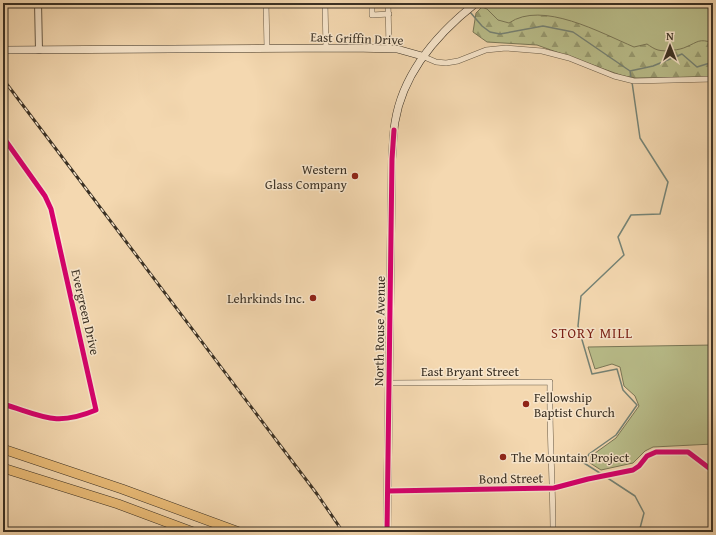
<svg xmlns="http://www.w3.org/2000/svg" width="716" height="535" font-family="'Gentium Book Plus',serif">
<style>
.green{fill:#babf8c;stroke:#7a7858}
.forest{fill:url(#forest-firs);stroke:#7a7858}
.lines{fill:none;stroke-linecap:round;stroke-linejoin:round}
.stream{stroke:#758376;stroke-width:1.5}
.minor-casing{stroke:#695b47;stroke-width:6}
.tertiary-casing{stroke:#695b47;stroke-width:8}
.secondary-casing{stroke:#3b3124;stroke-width:8}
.motorway-casing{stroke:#3b3124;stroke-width:10}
.minor{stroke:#f8e6cc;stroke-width:5}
.tertiary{stroke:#f8e6cc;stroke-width:6}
.secondary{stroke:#f8e6cc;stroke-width:7}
.motorway{stroke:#eabc78;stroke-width:9}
.rail-casing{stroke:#3b3124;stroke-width:3}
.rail{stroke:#f8e6cc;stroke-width:1.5;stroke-dasharray:4.5;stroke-linecap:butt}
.cycleway-casing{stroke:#f8e6cc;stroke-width:8}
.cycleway{stroke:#d6006c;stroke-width:5}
.poi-dot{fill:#8f2418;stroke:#f8e6cc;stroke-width:1.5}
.labels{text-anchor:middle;stroke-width:3;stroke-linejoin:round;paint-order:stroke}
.street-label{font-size:13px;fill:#3b3124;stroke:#f8e6cc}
.poi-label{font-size:13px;fill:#3b3124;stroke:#f8e6cc;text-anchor:end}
.neighbourhood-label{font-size:14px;letter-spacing:1px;fill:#7a1f14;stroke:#f8e6cc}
</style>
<defs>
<pattern id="forest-firs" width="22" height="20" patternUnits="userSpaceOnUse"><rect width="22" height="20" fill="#babf8c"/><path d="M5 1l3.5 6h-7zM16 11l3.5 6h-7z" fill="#989c72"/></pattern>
</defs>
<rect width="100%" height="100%" fill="#f4d8b0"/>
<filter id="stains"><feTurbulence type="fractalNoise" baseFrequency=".005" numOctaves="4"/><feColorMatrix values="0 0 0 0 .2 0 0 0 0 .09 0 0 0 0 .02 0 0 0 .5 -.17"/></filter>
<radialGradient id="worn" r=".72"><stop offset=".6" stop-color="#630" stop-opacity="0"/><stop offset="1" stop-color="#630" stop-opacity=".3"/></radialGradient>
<path class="green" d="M492 3H713V75L624 74 480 13Z
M713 345V444L653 447 645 451 633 463 601 470 590 463 591 456 616 438 639 406 635 396 624 386 620 367 612 364 595 369 588 347Z"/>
<path class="forest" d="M482 7 487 9 498 20 509 23C542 0 601 33 634 47L647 44C650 46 654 49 658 50 665 52 680 50 686 47 698 42 699 38 713 43V77L637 78 623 76 537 45 487 42 473 32 476 13Z"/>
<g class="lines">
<path class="stream" d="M458 3 465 8
M470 12 482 26 490 32 500 34 543 26 573 32 630 71 653 66 682 54 697 67 713 62
M630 71 631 78
M603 475 584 463 589 454 616 435 637 405 623 390 617 369 592 374 578 326 581 296 624 255 618 237 631 215 660 214 668 182 640 138 632 82
M606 477 635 496 644 513 639 532"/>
<defs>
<path id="minor" d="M266 3 267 48
M325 3 326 48
M372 3V15L389 14
M388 3 389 48
M422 56 436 62 446 63 458 61 486 50 506 48 542 51 569 58 614 76 634 81 713 79
M3 137 45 196 51 209 96 410C55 427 43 416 3 404
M389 383 550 382C549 432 553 482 553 532
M388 491 554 488 588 479 633 470 639 466 647 456 656 452H688L713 471"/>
<path id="tertiary" d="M38 3 39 50"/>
<path id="secondary" d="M3 50 352 48 397 49 422 56
M387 532 392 159C393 146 393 134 395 122 403 72 438 33 476 3"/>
<path id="motorway" d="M3 449 122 489 239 532
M3 468 118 504 193 532"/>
</defs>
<use href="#minor" class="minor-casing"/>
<use href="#tertiary" class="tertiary-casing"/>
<use href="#secondary" class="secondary-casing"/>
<use href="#motorway" class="motorway-casing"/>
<use href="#minor" class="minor"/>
<use href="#tertiary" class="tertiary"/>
<use href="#secondary" class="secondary"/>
<use href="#motorway" class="motorway"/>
<defs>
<path id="rail" d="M3 79 317 494 343 532"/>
</defs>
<use href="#rail" class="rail-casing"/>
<use href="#rail" class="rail"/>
<defs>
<path id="cycleway" d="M3 137 45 196 51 209 96 410C55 427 43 416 3 404
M388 491 554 488 588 479 633 470 639 466 647 456 656 452H688L713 471
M387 532 392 159 394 130"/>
</defs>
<use href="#cycleway" class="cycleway-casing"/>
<use href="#cycleway" class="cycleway"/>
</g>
<g class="poi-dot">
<circle cx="355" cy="176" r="4"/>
<circle cx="313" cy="298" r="4"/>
<circle cx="526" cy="404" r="4"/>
<circle cx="503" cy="457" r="4"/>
</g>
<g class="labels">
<g class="street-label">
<text transform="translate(357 38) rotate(2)" y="5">East Griffin Drive</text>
<text transform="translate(86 312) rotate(77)" y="5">Evergreen Drive</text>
<text transform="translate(379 331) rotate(-89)" y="5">North Rouse Avenue</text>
<text x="470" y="376">East Bryant Street</text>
<text transform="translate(511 478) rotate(-1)" y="5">Bond Street</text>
</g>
<g class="poi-label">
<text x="347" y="174">Western<tspan x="347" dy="15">Glass Company</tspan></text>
<text x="305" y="303">Lehrkinds Inc.</text>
<text x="534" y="402" text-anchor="start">Fellowship<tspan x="534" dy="15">Baptist Church</tspan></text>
<text x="511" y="462" text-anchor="start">The Mountain Project</text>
</g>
<g class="neighbourhood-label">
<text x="592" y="338">STORY MILL</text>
</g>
</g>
<rect width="716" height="535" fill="none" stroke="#f4d8b0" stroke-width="16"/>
<rect x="4" y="4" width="708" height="527" fill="none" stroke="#3b3124" stroke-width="2"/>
<rect x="8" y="8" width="700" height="519" fill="none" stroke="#3b3124"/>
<g transform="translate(670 46)" stroke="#f8e6cc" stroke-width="3" paint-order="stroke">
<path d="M0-3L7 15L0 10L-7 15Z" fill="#3b3124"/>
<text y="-6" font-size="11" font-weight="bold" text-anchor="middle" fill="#3b3124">N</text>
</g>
<rect width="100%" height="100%" filter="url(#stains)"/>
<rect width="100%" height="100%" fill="url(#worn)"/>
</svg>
